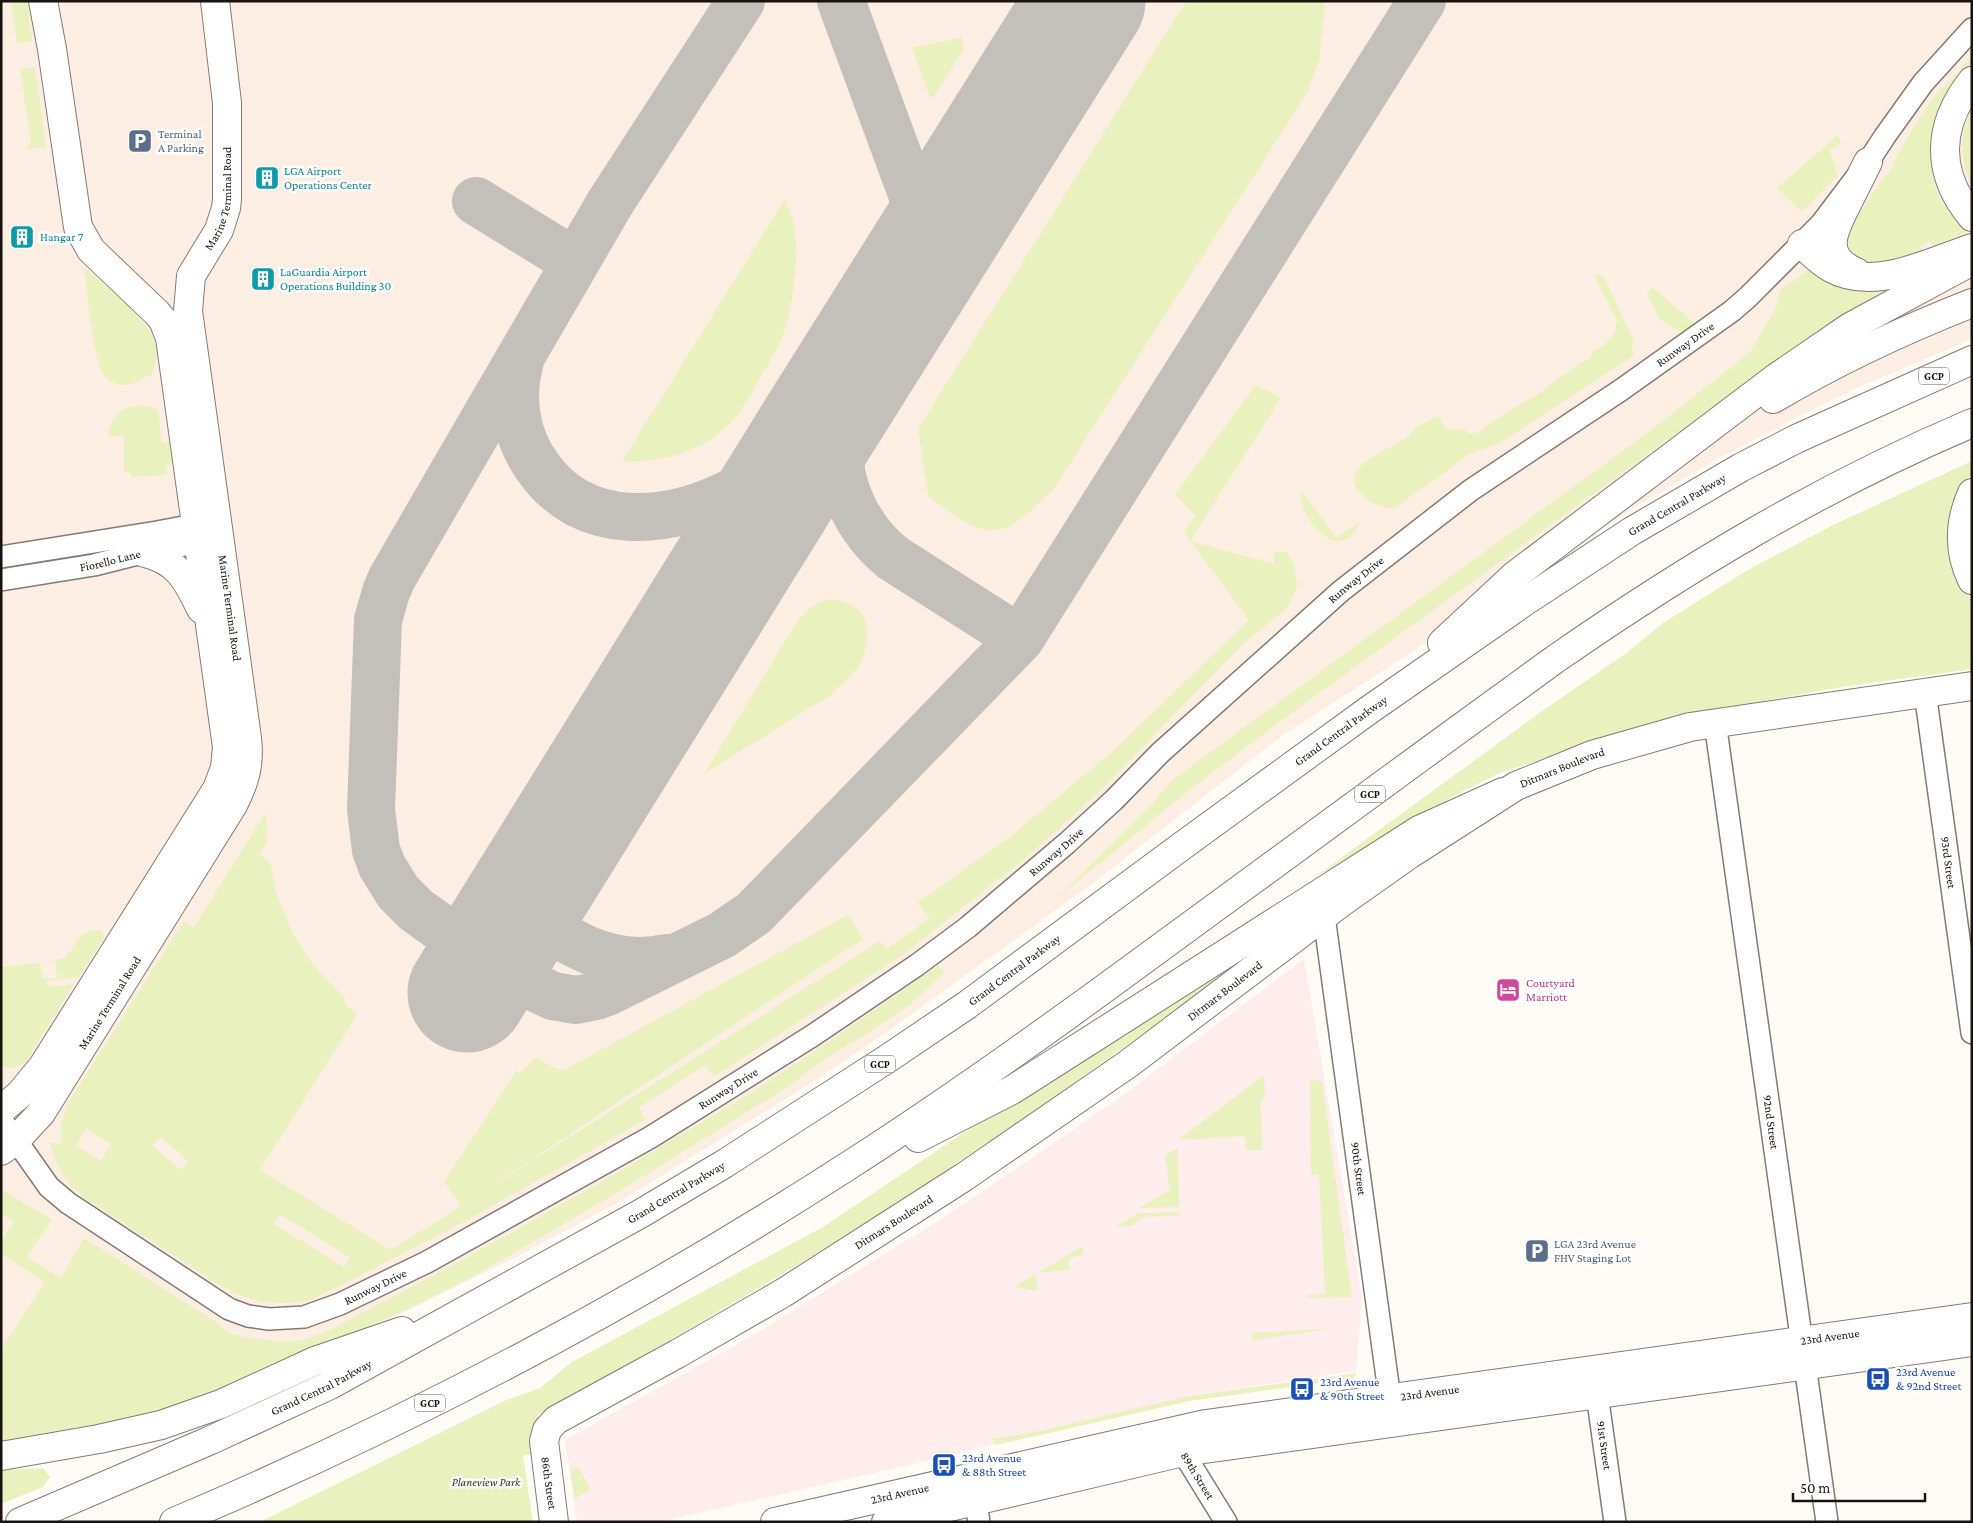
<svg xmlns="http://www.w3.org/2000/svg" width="1973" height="1523" font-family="'Crimson Pro',serif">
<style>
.built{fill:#fdeee4}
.education{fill:#feedec}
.green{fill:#e9f1bf;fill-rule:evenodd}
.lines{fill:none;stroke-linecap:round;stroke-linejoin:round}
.taxiway{stroke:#c3bfbb;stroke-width:48}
.runway{stroke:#c3bfbb;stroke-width:119}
.street-casing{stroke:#847a73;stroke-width:24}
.secondary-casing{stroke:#847a73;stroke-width:30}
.highway-casing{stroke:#847a73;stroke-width:30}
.street{stroke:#fff;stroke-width:21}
.secondary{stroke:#fff;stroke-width:28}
.highway{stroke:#fff;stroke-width:28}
.labels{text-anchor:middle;stroke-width:5;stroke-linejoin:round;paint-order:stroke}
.shield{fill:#fff;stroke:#5d5a58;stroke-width:1}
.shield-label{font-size:11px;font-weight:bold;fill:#171310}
.service-label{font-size:12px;fill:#4e5e75;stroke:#fff;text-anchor:start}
.culture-label{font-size:12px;fill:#0d838f;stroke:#fff;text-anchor:start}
.street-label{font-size:12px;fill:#171310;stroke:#fff}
.hotel-label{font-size:12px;fill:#b23c85;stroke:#fff;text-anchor:start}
.transit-label{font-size:12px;fill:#164399;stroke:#fff;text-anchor:start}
.park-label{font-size:12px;font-style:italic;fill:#313513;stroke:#fff}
</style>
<rect width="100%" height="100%" fill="#fffbf7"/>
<path class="built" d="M1 1H1972V339L1859 387 1812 410 1719 458 1640 504 1279 738 1093 883 880 1037 813 1082 621 1201 520 1255 374 1327 182 1411 1 1448Z"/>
<path class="education" d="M1304 959 1362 1298 1356 1371 1188 1396 935 1459 659 1522H577L565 1440 750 1337 943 1218 1117 1100Z"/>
<path class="green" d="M11 1H27L32 41 17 44Z
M1186 1H1323L1325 6 1319 61 1307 93 1053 490C1040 501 1026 517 1011 525 981 542 951 513 928 496L918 429Z
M962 37 964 49 933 98 929 95 912 48Z
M1972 56V65C1961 75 1951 85 1944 97 1930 122 1927 165 1937 192 1943 207 1957 220 1967 232L1933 246 1930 240 1920 247 1922 252 1883 265 1880 262H1870L1859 258 1848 247 1849 230 1879 184 1893 167 1897 155 1931 100Z
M35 67 46 147 26 150 31 142 20 69Z
M1972 109V186C1959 160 1959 135 1972 109Z
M1838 135 1841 143 1829 151 1838 175 1802 212 1777 188Z
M785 199C788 207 792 216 794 224 800 257 793 317 778 347 773 358 765 369 759 380 753 391 747 402 740 412 713 448 664 465 622 461Z
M1812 267C1840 287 1852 294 1888 288L1673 436 1278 723 1196 785 1056 899 1151 805 1172 780 1654 428 1750 352 1777 306 1780 290Z
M84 268C105 285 158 324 157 354 157 360 154 367 153 373 139 382 123 391 107 379 93 369 87 288 84 268Z
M1597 274 1604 277 1632 337 1634 343 1631 348 1635 355 1498 444 1471 453 1395 508C1383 509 1373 504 1364 496 1332 469 1387 451 1406 438 1410 435 1413 430 1417 427 1423 423 1431 420 1438 416L1446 429H1464L1470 434 1479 432 1493 421 1541 392 1561 376 1572 370 1576 365 1589 359 1593 352 1605 344 1615 332 1617 320 1594 276Z
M1652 287 1696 324 1681 332 1660 320 1647 294Z
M1256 385 1281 398 1190 541 1274 564V552H1287L1294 565 1297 582 1296 590 1287 608 1241 646 1099 792 1021 862 901 956 713 1077 705 1065 639 1107 645 1120 467 1220 344 1284 308 1301 288 1303 262 1302 232 1293 85 1198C64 1180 58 1171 50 1143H61V1123L68 1103 184 921 194 927 266 812 267 843 259 854 270 863 276 892 294 936 316 968 346 999 344 1003 357 1015 260 1170 391 1250 461 1206 444 1182 516 1071 520 1073 537 1057 554 1068 564 1070 848 915 863 939 486 1190 880 941 887 949 930 918 917 903 1011 836 1113 751 1249 620 1190 541 1184 530 1196 517 1175 494ZM86 1128 111 1144 101 1161 76 1145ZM161 1137 189 1162 181 1170 152 1145ZM280 1214 349 1257 344 1267 274 1224Z
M138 405 149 406 158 410 162 443 171 442 172 465H166L167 475 131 477V473L124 472V436H108C111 416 118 409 138 405Z
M1972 461V474L1966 481 1956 505 1959 580 1972 602V669L1842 687 1697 713 1553 755 1500 773 1459 793 1312 879 1545 709 1625 654 1663 623 1746 571 1835 524Z
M1300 489 1336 537 1360 522C1341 567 1299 522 1300 489Z
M827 599C837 600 848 601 856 608 874 622 868 652 857 669 849 679 839 687 829 696L704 774 798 620 811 607Z
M98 930 103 932 104 937 79 978 47 981 48 987 74 984 26 1061C19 1068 10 1070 1 1065V967L40 963 43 979 57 978 55 960 65 958C78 944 75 932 98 930Z
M1248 948 1258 950C1161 1020 1064 1092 963 1159 826 1251 683 1334 539 1414L531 1434 532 1455H523L533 1522H260L504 1401 540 1388 572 1362 823 1227 1029 1089Z
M938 966 945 972 911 1004 860 1038 831 1055 784 1089 615 1194 474 1276 412 1307 205 1399 116 1422 38 1434 1 1444V1350L45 1282 1 1254V1242L14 1222 1 1214V1189L52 1220 27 1257 61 1278 84 1238 213 1320 230 1333 249 1338 276 1341H299L326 1332 468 1257 617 1173 739 1100 820 1048Z
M1264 1075 1265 1099H1261L1262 1150H1246L1245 1136 1178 1140Z
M1310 1080 1322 1081 1352 1297 1306 1298 1307 1295 1325 1294 1319 1175H1311Z
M1178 1148 1179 1207 1139 1208 1170 1190 1165 1156Z
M1179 1212V1216L1142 1217 1132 1226H1116L1138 1213Z
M1083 1246V1255L1069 1258V1270L1036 1273 1037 1291 1014 1287Z
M1333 1328 1252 1341V1333Z
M1357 1373 1354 1378 1190 1401 996 1445 992 1439 1040 1431 1188 1396Z
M578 1466 591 1489 575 1499 570 1470Z
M43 1468 50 1477 43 1487 1 1504V1470Z"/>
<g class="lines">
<path class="taxiway" d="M741 1 610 203 392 578 386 592 378 620 371 809 376 850 382 866 398 892 416 910 437 925 538 989 553 996 576 1000 596 996 607 992 722 935 754 913 1020 639 1422 1
M841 1 932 248
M476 201 575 262
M520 361C510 397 515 435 537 466 583 534 670 525 735 491 767 475 793 450 819 426
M851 376C846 396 840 416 839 436 836 483 856 528 893 558L1020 639
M519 910C568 940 606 971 667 958"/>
<path class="runway" d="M467 993 819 426 1086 1"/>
<defs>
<g id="street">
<path d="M1 557 157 532 210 522"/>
<path id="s1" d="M1 580 94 565 157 549 212 541"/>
<path id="s2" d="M1925 692 1972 1033"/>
<path id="s3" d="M1715 722 1827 1522"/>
<path id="s4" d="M1324 916 1392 1414"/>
<path id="s5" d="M1 1119 49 1187 68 1203 229 1309 248 1316 269 1319 304 1317 340 1304 427 1262 651 1137 812 1036 917 965 968 927 1067 843 1114 800 1160 753 1341 591 1471 490 1621 390 1732 311 1748 297 1821 224 1868 162 1885 136 1923 83 1972 29"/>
<path id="s6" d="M1595 1380 1615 1522"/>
<path id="s7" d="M1176 1441 1226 1522"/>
<path d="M973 1487 979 1522"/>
</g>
<g id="secondary">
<path d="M1972 81C1937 125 1935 173 1972 217"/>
<path d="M1802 244C1811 253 1820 262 1831 268 1874 292 1930 262 1972 248"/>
<path d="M1856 272C1820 256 1833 231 1847 204 1854 190 1861 176 1868 162"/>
<path d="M145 553C178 561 187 580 201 609"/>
<path d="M1 1110 20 1094 43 1066 217 789 225 768 227 747 170 338 163 320 157 313 91 250 78 227 52 49 43 1"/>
<path id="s8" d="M1 1151 16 1140 41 1113 233 805C245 782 250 764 247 738L188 311 191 276 219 230 226 208 227 199V103L215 1"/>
<path id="s9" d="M554 1522 544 1441 547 1430 556 1420 677 1354 783 1293 964 1177 1128 1064 1342 902 1410 854 1516 786 1592 755 1690 727 1972 686"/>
<path id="s10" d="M775 1522 1206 1424 1972 1317"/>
<path d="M886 1522 1183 1452 1972 1342"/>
</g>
<g id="highway">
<path d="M1773 399C1837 361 1903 330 1972 303"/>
<path d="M1972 493C1959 522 1958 551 1972 580"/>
<path d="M1442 643 1514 576 1777 377 1850 327 1972 261"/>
<path d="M918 1138 1012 1090 1419 830 1503 792"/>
<path d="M1 1456 99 1439 161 1425 221 1404 315 1361 402 1331"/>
<path id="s11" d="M20 1522 211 1440 330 1385 640 1214 724 1164 887 1059 967 1005 1186 843 1369 710 1524 602 1632 531 1740 468 1796 439 1972 360"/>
<path d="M174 1522C408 1423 634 1304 848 1166 963 1092 1073 1012 1183 931 1307 840 1430 750 1554 660 1688 567 1821 487 1972 423"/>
</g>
</defs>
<use href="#street" class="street-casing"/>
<use href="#secondary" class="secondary-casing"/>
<use href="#highway" class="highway-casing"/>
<use href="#street" class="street"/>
<use href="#secondary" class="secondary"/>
<use href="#highway" class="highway"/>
</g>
<defs>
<symbol id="parking-square" viewBox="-11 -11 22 22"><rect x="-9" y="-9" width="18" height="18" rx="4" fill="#5c6f8a" stroke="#fff"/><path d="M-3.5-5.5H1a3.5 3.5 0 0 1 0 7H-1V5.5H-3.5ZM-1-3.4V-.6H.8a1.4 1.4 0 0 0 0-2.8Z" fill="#fff"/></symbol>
<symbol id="building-square" viewBox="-11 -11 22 22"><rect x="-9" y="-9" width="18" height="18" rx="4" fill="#0f9aa8" stroke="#fff"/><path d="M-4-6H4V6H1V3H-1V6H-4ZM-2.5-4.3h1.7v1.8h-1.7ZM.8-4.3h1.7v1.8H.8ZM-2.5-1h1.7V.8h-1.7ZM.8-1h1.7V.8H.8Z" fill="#fff"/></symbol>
<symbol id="hotel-square" viewBox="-11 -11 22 22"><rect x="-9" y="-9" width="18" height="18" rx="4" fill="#d1479c" stroke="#fff"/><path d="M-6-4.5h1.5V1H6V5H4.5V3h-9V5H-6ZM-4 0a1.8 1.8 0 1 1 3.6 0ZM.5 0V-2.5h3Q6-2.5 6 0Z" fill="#fff"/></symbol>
<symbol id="bus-square" viewBox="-11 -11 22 22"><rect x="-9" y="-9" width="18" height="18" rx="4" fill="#1a4fb4" stroke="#fff"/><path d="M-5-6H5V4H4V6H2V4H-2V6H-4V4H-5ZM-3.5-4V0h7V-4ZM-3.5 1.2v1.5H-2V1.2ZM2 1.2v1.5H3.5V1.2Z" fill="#fff"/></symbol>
</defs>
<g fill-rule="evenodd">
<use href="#parking-square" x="126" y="127" width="28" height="28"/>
<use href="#building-square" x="253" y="164" width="28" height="28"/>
<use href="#building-square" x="8" y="223" width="28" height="28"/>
<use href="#building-square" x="249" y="265" width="28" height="28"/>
<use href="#hotel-square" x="1494" y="976" width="28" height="28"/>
<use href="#parking-square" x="1523" y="1237" width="28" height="28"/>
<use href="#bus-square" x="1864" y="1365" width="28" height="28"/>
<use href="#bus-square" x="1288" y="1375" width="28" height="28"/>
<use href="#bus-square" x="930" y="1451" width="28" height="28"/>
</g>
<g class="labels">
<g class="shield">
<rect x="1919" y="367.5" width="30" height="17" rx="4"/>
<rect x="1355" y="785.5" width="30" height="17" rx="4"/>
<rect x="865" y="1055.5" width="30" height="17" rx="4"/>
<rect x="415" y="1394.5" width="30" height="17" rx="4"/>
</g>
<g class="shield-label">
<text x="1934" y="380">GCP</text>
<text x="1370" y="798">GCP</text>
<text x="880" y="1068">GCP</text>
<text x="430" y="1407">GCP</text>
</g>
<g class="service-label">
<text x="158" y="138">Terminal<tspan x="158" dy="14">A Parking</tspan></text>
<text x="1554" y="1248">LGA 23rd Avenue<tspan x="1554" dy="14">FHV Staging Lot</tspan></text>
</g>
<g class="culture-label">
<text x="284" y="175">LGA Airport<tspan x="284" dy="14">Operations Center</tspan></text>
<text x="40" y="241">Hangar 7</text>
<text x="280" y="276">LaGuardia Airport<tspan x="280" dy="14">Operations Building 30</tspan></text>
</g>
<g class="street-label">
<text dy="4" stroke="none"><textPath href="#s8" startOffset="1039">Marine Terminal Road</textPath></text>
<text dy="4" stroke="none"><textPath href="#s5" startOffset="2075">Runway Drive</textPath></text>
<text dy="4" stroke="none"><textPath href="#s11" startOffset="1950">Grand Central Parkway</textPath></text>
<text dy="4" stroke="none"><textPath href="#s1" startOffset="111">Fiorello Lane</textPath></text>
<text dy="4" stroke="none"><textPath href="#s5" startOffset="1670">Runway Drive</textPath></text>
<text transform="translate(230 608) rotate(82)" y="4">Marine Terminal Road</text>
<text dy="4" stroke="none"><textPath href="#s11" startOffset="1545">Grand Central Parkway</textPath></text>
<text dy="4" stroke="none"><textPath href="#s9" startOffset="1308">Ditmars Boulevard</textPath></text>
<text dy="4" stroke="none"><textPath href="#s5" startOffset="1265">Runway Drive</textPath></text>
<text dy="4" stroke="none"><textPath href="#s2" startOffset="172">93rd Street</textPath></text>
<text dy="4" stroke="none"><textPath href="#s11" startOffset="1140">Grand Central Parkway</textPath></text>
<text dy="4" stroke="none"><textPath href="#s9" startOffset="902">Ditmars Boulevard</textPath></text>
<text dy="4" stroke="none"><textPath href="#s8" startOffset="185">Marine Terminal Road</textPath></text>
<text dy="4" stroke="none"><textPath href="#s5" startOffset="860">Runway Drive</textPath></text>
<text dy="4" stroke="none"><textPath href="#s3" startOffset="404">92nd Street</textPath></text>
<text dy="4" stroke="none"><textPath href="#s4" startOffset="255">90th Street</textPath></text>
<text dy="4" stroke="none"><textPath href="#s11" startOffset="735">Grand Central Parkway</textPath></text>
<text dy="4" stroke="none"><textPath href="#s9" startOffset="498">Ditmars Boulevard</textPath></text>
<text dy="4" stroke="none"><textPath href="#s5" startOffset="455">Runway Drive</textPath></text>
<text dy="4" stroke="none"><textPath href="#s10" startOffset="1072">23rd Avenue</textPath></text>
<text dy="4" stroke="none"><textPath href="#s11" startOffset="330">Grand Central Parkway</textPath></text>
<text dy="4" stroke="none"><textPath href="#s10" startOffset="668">23rd Avenue</textPath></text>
<text dy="4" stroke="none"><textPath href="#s6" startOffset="66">91st Street</textPath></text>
<text dy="4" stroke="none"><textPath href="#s7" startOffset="41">89th Street</textPath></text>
<text transform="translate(549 1483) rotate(82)" y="4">86th Street</text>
<text dy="4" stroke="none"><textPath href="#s10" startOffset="128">23rd Avenue</textPath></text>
</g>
<g class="hotel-label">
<text x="1526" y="987">Courtyard<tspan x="1526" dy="14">Marriott</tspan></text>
</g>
<g class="transit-label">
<text x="1896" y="1376">23rd Avenue<tspan x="1896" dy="14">&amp; 92nd Street</tspan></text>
<text x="1320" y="1386">23rd Avenue<tspan x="1320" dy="14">&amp; 90th Street</tspan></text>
<text x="962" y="1462">23rd Avenue<tspan x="962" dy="14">&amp; 88th Street</tspan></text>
</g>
<g class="park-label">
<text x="486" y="1486">Planeview Park</text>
</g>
</g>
<rect width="1973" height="1523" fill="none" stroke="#171310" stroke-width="5"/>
<path d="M1793 1493v8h132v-8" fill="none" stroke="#171310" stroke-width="2.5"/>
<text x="1800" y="1493" font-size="15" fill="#171310" stroke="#ffffff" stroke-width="4" paint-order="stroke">50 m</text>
</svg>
